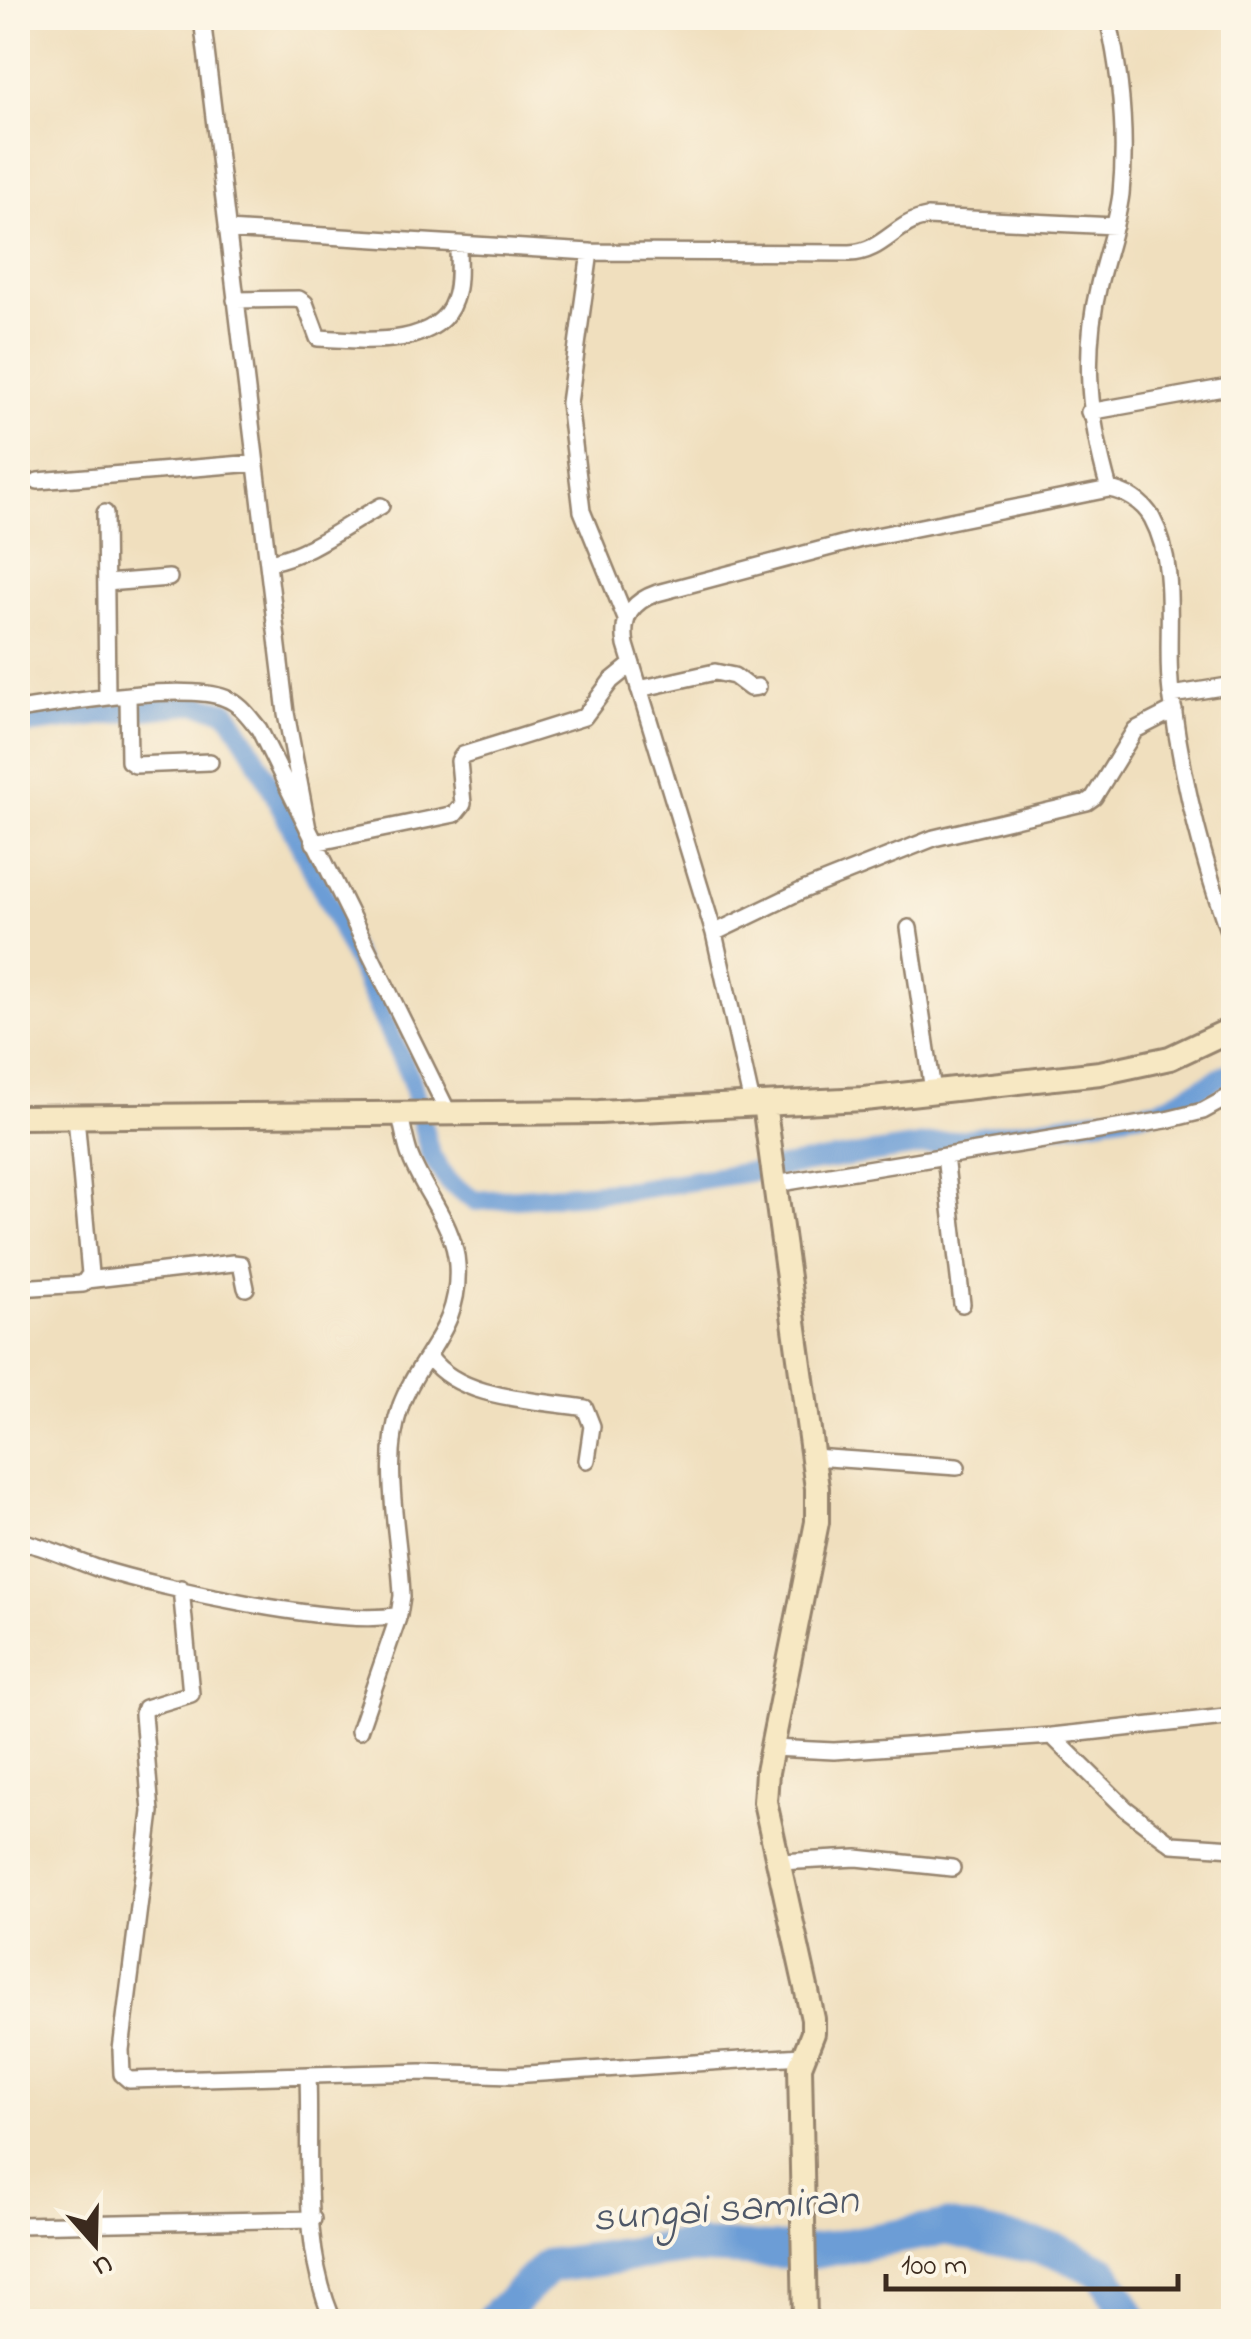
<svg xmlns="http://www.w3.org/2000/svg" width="1251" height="2339" font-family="'Indie Flower',sans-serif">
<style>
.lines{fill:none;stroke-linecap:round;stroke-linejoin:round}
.canal{stroke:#6c9dd6;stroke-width:20}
.river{stroke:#6c9dd6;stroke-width:35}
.street-casing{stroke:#96846e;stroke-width:20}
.secondary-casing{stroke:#96846e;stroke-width:28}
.street{stroke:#fff;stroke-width:15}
.secondary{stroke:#f7e8c3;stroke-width:22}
.labels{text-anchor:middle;stroke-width:8;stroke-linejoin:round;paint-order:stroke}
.water-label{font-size:42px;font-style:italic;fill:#4f5868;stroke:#fcf5e5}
</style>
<rect width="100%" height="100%" fill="#fcf5e5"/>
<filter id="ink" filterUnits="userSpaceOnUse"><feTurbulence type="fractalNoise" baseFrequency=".01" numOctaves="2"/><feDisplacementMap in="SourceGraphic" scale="20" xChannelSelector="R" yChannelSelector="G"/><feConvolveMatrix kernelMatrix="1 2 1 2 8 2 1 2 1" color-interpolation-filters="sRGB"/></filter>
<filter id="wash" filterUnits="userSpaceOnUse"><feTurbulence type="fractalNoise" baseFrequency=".0048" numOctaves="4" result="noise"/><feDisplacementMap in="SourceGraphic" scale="40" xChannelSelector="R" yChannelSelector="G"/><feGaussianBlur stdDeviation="2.25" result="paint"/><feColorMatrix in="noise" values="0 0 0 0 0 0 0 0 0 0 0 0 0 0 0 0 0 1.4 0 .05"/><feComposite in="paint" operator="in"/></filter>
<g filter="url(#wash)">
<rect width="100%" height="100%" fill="#f0dfbe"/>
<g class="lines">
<path class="canal" d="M18 726 195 704 227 711 252 750 328 901 411 1079 430 1154 448 1182 475 1201 631 1190 1161 1109 1234 1070"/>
<path class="river" d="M491 2322 548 2266 687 2247 811 2252 947 2228 1058 2251 1103 2272 1133 2322"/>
</g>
</g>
<g filter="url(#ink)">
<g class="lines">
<defs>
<path id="street" d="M202 18 286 713 308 829
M1108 18C1121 76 1127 133 1121 194 1117 225 1106 254 1099 284 1082 356 1089 419 1109 489
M227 230 590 252 850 253C883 252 896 222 927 217L1115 226
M590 252 569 403 582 511 626 619
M235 300 299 299 305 303 318 338C360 340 437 350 454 300 460 284 458 262 458 245
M1089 412 1234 386
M38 481 255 463
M105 513 107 696
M270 562C310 554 344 526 381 506
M106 583 169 578
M639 689 715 672 734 676 750 688 758 687
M1172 695 1234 685
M128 696 129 761 135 765 210 762
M18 710C64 703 184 682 225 698 241 704 249 717 259 729L449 1114
M314 843 455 814 463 804 459 761 463 755 584 717 611 681 632 664
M909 928 933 1091
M714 933 801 891 934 838 1087 802 1094 797 1135 730 1174 710
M752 1104 714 933 626 645C621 618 631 602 657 593L861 539 1109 489C1126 492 1143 502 1152 518 1180 570 1164 638 1171 693 1182 780 1203 864 1234 947
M945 1156 962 1304
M775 1184 1166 1120 1203 1111 1234 1094
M86 1280 233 1263 241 1264 246 1288
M18 1288 83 1284 90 1274 76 1117
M430 1358C461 1400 538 1400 585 1408L592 1426 587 1460
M813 1457 957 1467
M18 1541C46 1546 70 1559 97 1568 160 1588 339 1628 399 1615L402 1596C400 1536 380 1463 401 1405 421 1352 461 1330 457 1265 455 1224 422 1191 409 1153 405 1141 403 1128 400 1115
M181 1588 191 1694 145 1708 143 1714 151 1812 121 2050 122 2074 129 2080 421 2072 512 2075 802 2056
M359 1731 399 1615
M1052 1736 1234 1716
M772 1748 834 1751 1052 1736 1126 1809 1172 1844 1234 1848
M779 1862 857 1858 952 1868
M308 2076C311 2154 300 2250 334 2322
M18 2225 313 2219"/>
<path id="secondary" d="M764 1104 817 1488V1522L767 1772 765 1802 813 2019V2033L800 2066 805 2322
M18 1117 599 1112 864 1099 1100 1073 1170 1058 1234 1028"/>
</defs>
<use href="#street" class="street-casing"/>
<use href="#secondary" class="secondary-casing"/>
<use href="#street" class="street"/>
<use href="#secondary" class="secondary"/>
</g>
</g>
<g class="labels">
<g class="water-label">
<text transform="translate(725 2206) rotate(-4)" y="15">sungai samiran</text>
</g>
</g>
<rect width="1251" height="2339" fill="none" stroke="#fcf5e5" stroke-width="60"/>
<g transform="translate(95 2244) rotate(160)" stroke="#fcf5e5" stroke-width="8" paint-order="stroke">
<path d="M0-8L18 38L0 25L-18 38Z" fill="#3b2a1e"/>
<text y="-15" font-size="28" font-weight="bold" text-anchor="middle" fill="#3b2a1e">U</text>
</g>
<path d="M886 2274v15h292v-15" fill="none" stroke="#3b2a1e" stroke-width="5"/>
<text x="901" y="2274" font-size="30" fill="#3b2a1e" stroke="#fcf5e5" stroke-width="8" paint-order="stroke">100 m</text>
</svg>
